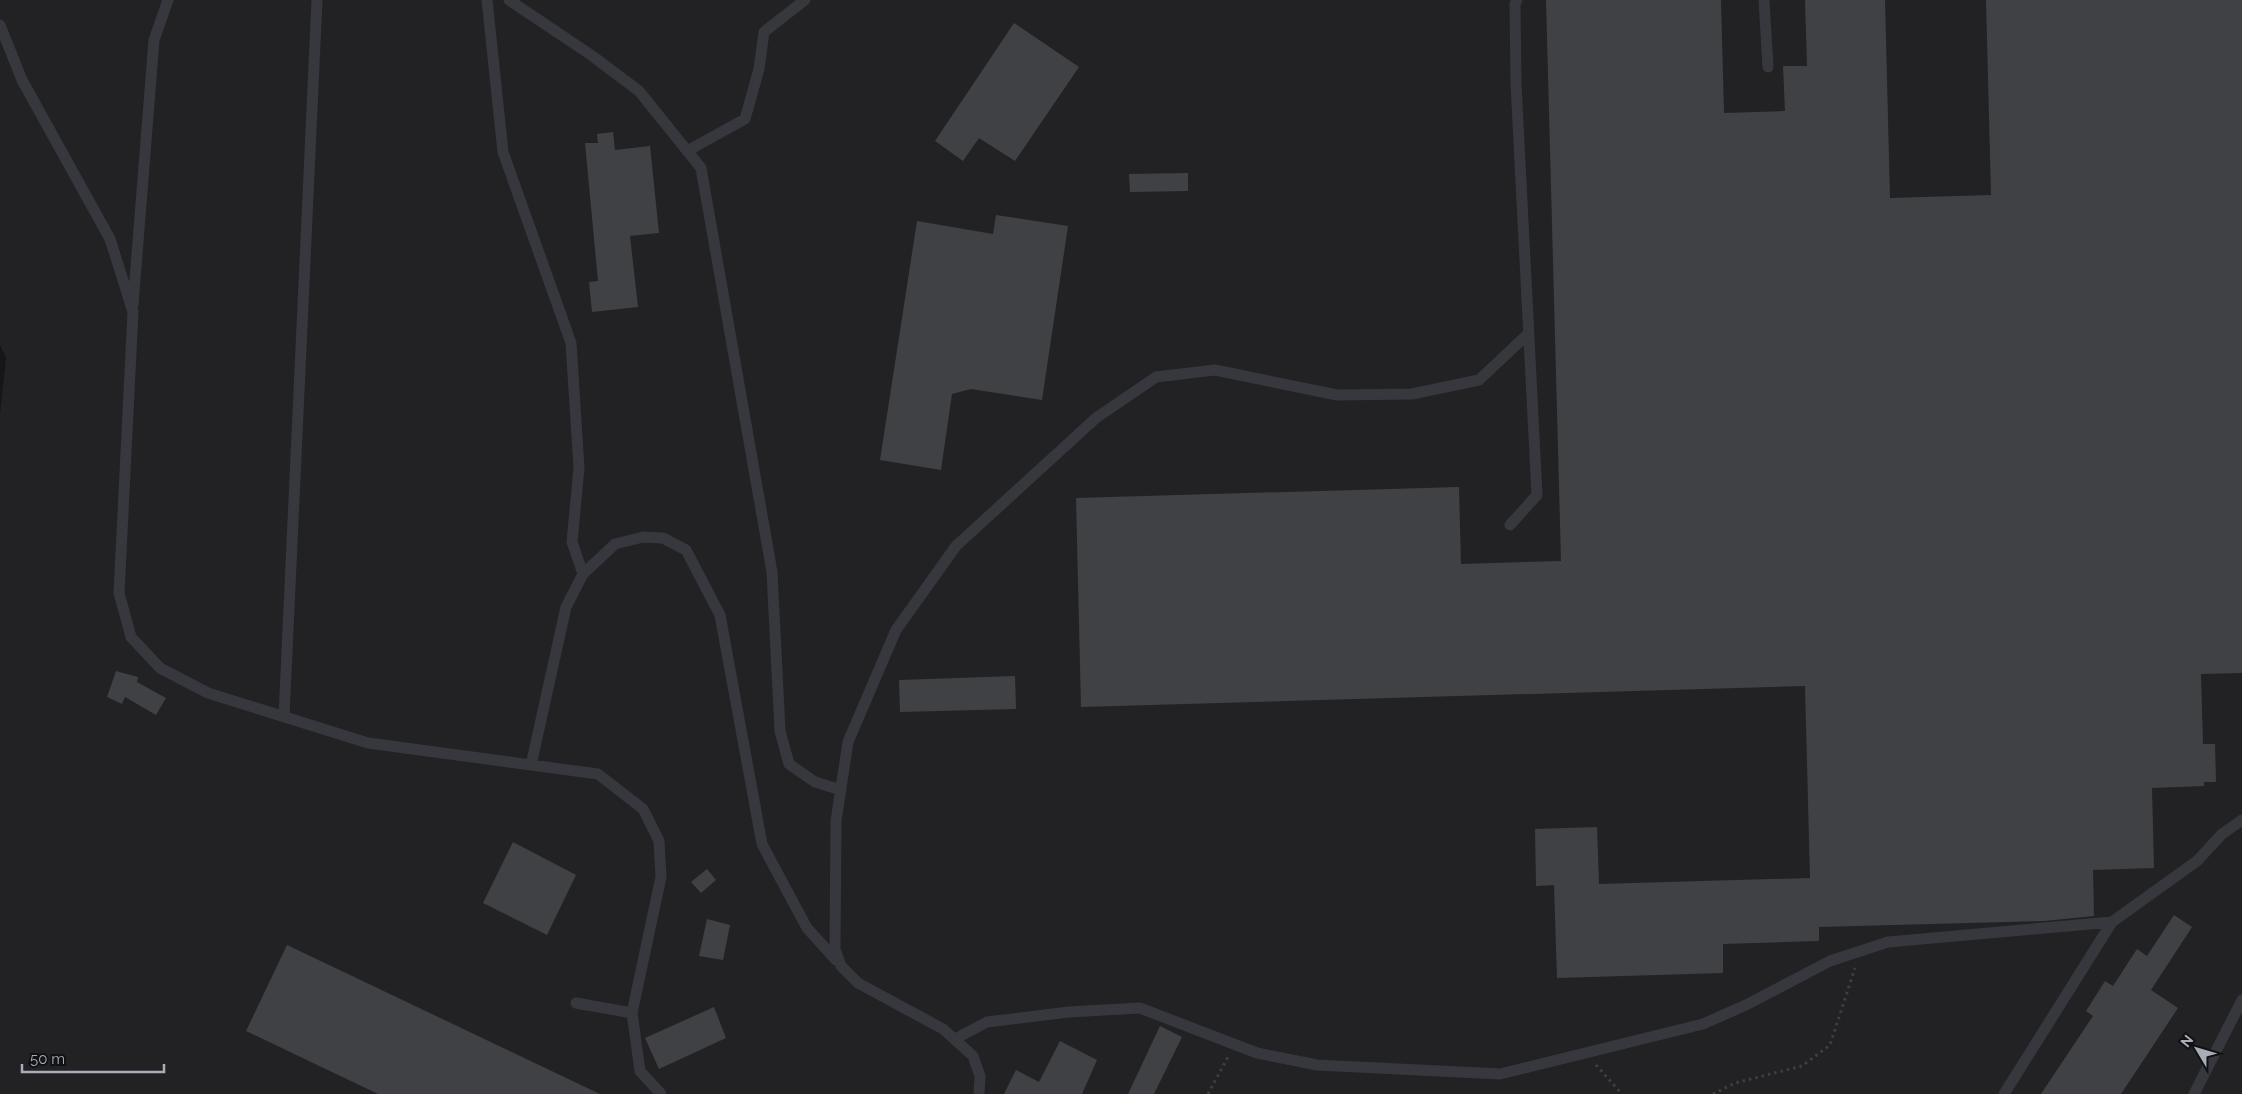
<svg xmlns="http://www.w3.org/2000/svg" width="2242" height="1094" font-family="Raleway,sans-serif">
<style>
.built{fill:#222225}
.building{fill:#404145}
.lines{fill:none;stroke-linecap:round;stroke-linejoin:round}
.path{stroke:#3d3f44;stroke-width:3;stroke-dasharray:2.5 4;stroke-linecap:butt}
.service{stroke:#37383d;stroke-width:11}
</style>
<rect width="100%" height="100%" fill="#161618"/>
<path class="built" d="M0 0H2242V1094H0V414L6 358 0 345Z"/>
<path class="building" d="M1546 0H1721L1724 113 1785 111 1783 66H1807L1805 0H1885L1890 198 1991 195 1986 0H2242V673L2201 674 2203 744H2215L2216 782H2204V786L2152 788 2154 868 2093 870 2094 916 2044 921 1819 927V941L1723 944V973L1557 978 1554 885 1536 886 1535 829 1597 827 1599 884 1810 878 1805 686 1081 707 1076 498 1459 487 1461 564 1561 561Z
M1014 23 1079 67 1015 161 979 138 963 161 935 141Z
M613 132 615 150 650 146 659 233 630 236 638 307 592 312 589 282 598 281 585 143H598L597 134Z
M1188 173V191L1130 192 1129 174Z
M996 215 1068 226 1042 400 971 389 952 394 941 470 880 460 917 221 993 234Z
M116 671 138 677 137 682 166 698 156 715 125 697 122 704 107 697Z
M1015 676 1016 709 900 712 899 680Z
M513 842 576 875 547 935 483 903Z
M707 869 716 880 701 893 691 882Z
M2174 915 2192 927 2151 990 2178 1008 2121 1094H2041L2093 1016 2086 1011 2105 981 2113 986 2137 949 2147 956Z
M707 919 730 925 723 960 699 956Z
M287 945 600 1094H378L246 1031Z
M714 1007 726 1038 659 1069 645 1038Z
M1160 1026 1182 1037 1154 1094H1128Z
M1060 1041 1097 1060 1082 1094H1004L1016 1070 1039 1082Z"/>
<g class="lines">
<path class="path" d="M1596 1065 1622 1094
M1208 1094 1228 1057
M1713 1094 1735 1083 1802 1066 1830 1045 1855 968"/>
<path class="service" d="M487 0 503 152 571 343 579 468 572 542 583 574
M509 0 591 55 639 91 701 168 772 572 780 731 789 764 815 782 841 790
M1764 0 1768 67
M0 25 22 80 110 239 133 312 119 593 131 637 160 668 208 693 368 743 598 774 643 809 659 841 661 877 632 1013 640 1071 661 1094
M687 151 745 119 759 69 764 32 805 0
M133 305 154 40 168 0
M1510 525 1537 495 1516 84 1515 4 1517 0
M284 717 317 0
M531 765 566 607 583 574 615 544 643 537 663 538 686 550 720 615 762 844 807 928 836 960
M576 1003 632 1013
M955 1039 987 1022 1069 1012 1140 1008 1257 1053 1317 1065 1500 1074 1703 1024 1746 1005 1830 961 1888 942 2112 922
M979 1094 980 1076 973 1056 943 1029 858 983 841 966 835 949 836 821 848 742 896 630 956 546 1096 418 1156 377 1215 370 1337 395 1412 394 1479 380 1529 333
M2004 1094 2112 922 2197 861 2222 834 2242 820
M2194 1094 2242 1000"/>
</g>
<g transform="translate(2197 1049) rotate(308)" stroke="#111113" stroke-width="4" paint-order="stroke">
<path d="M0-4L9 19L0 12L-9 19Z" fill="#a8adb8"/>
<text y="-8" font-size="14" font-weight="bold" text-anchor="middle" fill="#a8adb8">N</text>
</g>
<path d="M22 1064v8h142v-8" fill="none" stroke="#a8adb8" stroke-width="2.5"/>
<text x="30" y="1064" font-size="15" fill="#a8adb8" stroke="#111113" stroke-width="4" paint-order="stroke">50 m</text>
</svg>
